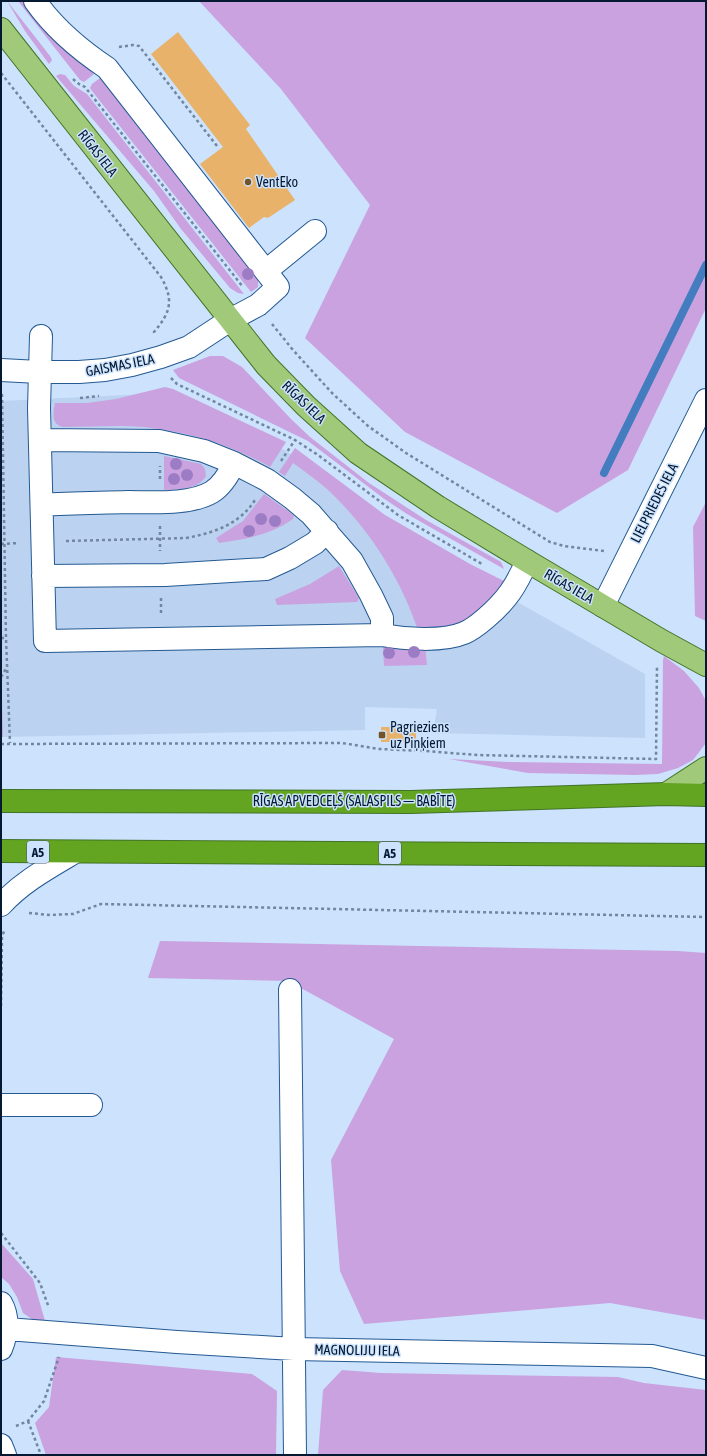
<svg xmlns="http://www.w3.org/2000/svg" width="707" height="1456" font-family="'Asap Condensed',sans-serif">
<style>
.built{fill:#bbd3f0}
.green{fill:#c9a2df}
.lines{fill:none;stroke-linecap:round;stroke-linejoin:round}
.stream{stroke:#447dbf;stroke-width:8}
.building{fill:#e8b26a}
.minor-casing{stroke:#245992;stroke-width:24}
.major-casing{stroke:#427427;stroke-width:24}
.highway-casing{stroke:#427427;stroke-width:24}
.path{stroke:#7186a0;stroke-width:2.5;stroke-dasharray:3 3;stroke-linecap:butt}
.minor{stroke:#fff;stroke-width:22}
.major{stroke:#a1c97a;stroke-width:22}
.highway{stroke:#63a521;stroke-width:22}
.tree{fill:#9c7dc5}
.poi-dot{fill:#735429;stroke:#cce2fd;stroke-width:1.5}
.labels{text-anchor:middle;stroke-width:3;stroke-linejoin:round;paint-order:stroke}
.shield{fill:#cce2fd;stroke:#41566f;stroke-width:1}
.shield-label{font-size:13px;font-weight:bold;fill:#051a32}
.street-label{font-size:14px;fill:#051a32;stroke:#cce2fd}
.poi-label{font-size:14px;fill:#051a32;stroke:#cce2fd;text-anchor:start}
</style>
<rect width="100%" height="100%" fill="#cce2fd"/>
<path class="built" d="M168 393 270 441 327 477 395 533 645 674V738L433 733 437 709 365 707V730L1 737V401Z"/>
<path class="green" d="M7 1 50 56 52 60 49 64 25 31Z
M18 1H26L39 20 94 74 84 82 80 80Z
M199 1H706V308L628 470 557 513 405 432 305 338 370 205 281 89Z
M60 74 65 75 74 86 87 94 244 294 238 293 230 288 181 229 154 191 56 76Z
M100 78 163 159 216 222 258 276V287L251 292 92 91 90 88 92 84Z
M210 356H223L242 367 291 419 310 437 369 483 426 520 501 562 504 569 407 514 383 498 308 441 179 378 173 370Z
M165 387 173 389 286 442 270 467C224 441 174 427 121 426 102 426 83 427 63 427 51 424 53 414 55 403H87L116 399Z
M295 448 385 515 470 564 504 581V584L496 597 459 626 418 630C400 577 368 527 327 489 317 480 305 472 293 463L285 476 279 472Z
M164 456 201 464 205 469 206 476C197 490 180 489 164 490Z
M264 494 291 513 294 516 293 519C270 535 246 539 219 543L216 538 243 521Z
M706 502V621L695 616 693 527Z
M339 566 359 598 357 602 277 605 275 599 310 584Z
M425 646 427 665 384 666 383 647Z
M1 655 3 737H1Z
M664 656 684 671 699 688 706 701V743L693 760 678 768 658 774 635 775 528 773 449 759 508 762 662 764 663 660Z
M160 941 678 951 706 953V1320L610 1303 364 1324 340 1271 331 1160 394 1039 288 981 148 978Z
M1 1243 33 1279 45 1321 32 1319 23 1313 17 1297 9 1284 1 1277Z
M56 1357 252 1374 277 1391 276 1455H46L35 1423 49 1407Z
M342 1370 381 1373 618 1377 644 1383 706 1390V1455H318L323 1390Z"/>
<g class="lines">
<path class="stream" d="M604 473 706 265"/>
</g>
<path class="building" d="M178 32 250 125 246 129 295 200 268 218 264 217 249 228 200 164 223 147 151 54Z
M381 727H416V742H381Z"/>
<g class="lines">
<defs>
<path id="minor" d="M266 271 315 231
M41 336 39 408 45 641 382 635C404 639 443 642 464 633 472 630 479 624 486 618 507 600 516 586 527 561
M1 370 39 372H79L105 370 132 365 161 357 189 347 230 320 258 305 278 287 107 68C80 50 54 28 35 1
M41 440 159 441 204 451 234 463 267 480 292 498 311 514 352 561 371 595 382 618V635
M42 505C71 503 99 503 128 502 153 502 190 505 212 492 223 485 229 474 234 463
M43 576 165 575 266 569 290 558 315 543 327 531
M603 606 706 400
M1 905C22 882 48 868 75 852
M290 990 295 1455
M1 1105H91
M1 1303C9 1317 7 1334 1 1349
M7 1329 177 1342 294 1349 652 1356 706 1368
M1 1445 5 1455"/>
<path id="major" d="M1 29 266 365 306 406 358 453 438 507 527 561 662 641 706 665
M666 794 706 768"/>
<path id="highway" d="M1 801 411 802 666 794 706 795
M1 851 706 855"/>
</defs>
<use href="#minor" class="minor-casing"/>
<use href="#major" class="major-casing"/>
<use href="#highway" class="highway-casing"/>
<path class="path" d="M119 47 133 45 139 46 217 146
M1 73 161 277C174 300 171 312 154 332L155 335
M73 79 79 84 85 87 243 287
M272 324 293 350 332 393 368 426 406 453 550 542 564 546 604 551
M171 378 177 384 295 440 318 455 398 515 482 564
M2 394 6 638 10 743
M80 398 99 396
M281 461 295 440
M160 479V466
M160 526V551
M66 541 186 538C213 533 239 525 255 500
M1 544 19 543
M161 598V615
M1 638H6
M1 677 7 667
M1 744 342 743 379 749 425 751 477 755 656 759 657 666
M29 913 50 915 73 914 101 904 706 917
M1 1006 2 936 5 929
M1 1233 40 1283 49 1308
M28 1421 41 1455
M16 1426 28 1421 44 1401 59 1357"/>
<use href="#minor" class="minor"/>
<use href="#major" class="major"/>
<use href="#highway" class="highway"/>
</g>
<g class="tree">
<circle cx="248" cy="274" r="6"/>
<circle cx="176" cy="464" r="6"/>
<circle cx="187" cy="475" r="6"/>
<circle cx="174" cy="479" r="6"/>
<circle cx="261" cy="519" r="6"/>
<circle cx="275" cy="521" r="6"/>
<circle cx="249" cy="531" r="6"/>
<circle cx="414" cy="652" r="6"/>
<circle cx="389" cy="653" r="6"/>
</g>
<g class="poi-dot">
<circle cx="248" cy="182" r="4"/>
<rect x="378" y="731" width="8" height="8" rx="2"/>
</g>
<g class="labels">
<g class="shield">
<rect x="27" y="841" width="22" height="22" rx="3"/>
<rect x="379" y="842" width="22" height="22" rx="3"/>
</g>
<g class="shield-label">
<text x="38" y="857">A5</text>
<text x="390" y="858">A5</text>
</g>
<g class="street-label">
<text transform="translate(98 153) rotate(52)" y="5">RĪGAS IELA</text>
<text transform="translate(120 365) rotate(-11)" y="5">GAISMAS IELA</text>
<text transform="translate(304 402) rotate(44)" y="5">RĪGAS IELA</text>
<text transform="translate(654 503) rotate(-63)" y="5">LIELPRIEDES IELA</text>
<text transform="translate(569 586) rotate(30)" y="5">RĪGAS IELA</text>
<text x="354" y="806">RĪGAS APVEDCEĻŠ (SALASPILS — BABĪTE)</text>
<text transform="translate(357 1350) rotate(1)" y="5">MAGNOLIJU IELA</text>
</g>
<g class="poi-label">
<text x="256" y="187">VentEko</text>
<text x="390" y="732">Pagrieziens<tspan x="390" dy="16">uz Piņķiem</tspan></text>
</g>
</g>
<rect width="707" height="1456" fill="none" stroke="#051a32" stroke-width="4"/>
</svg>
